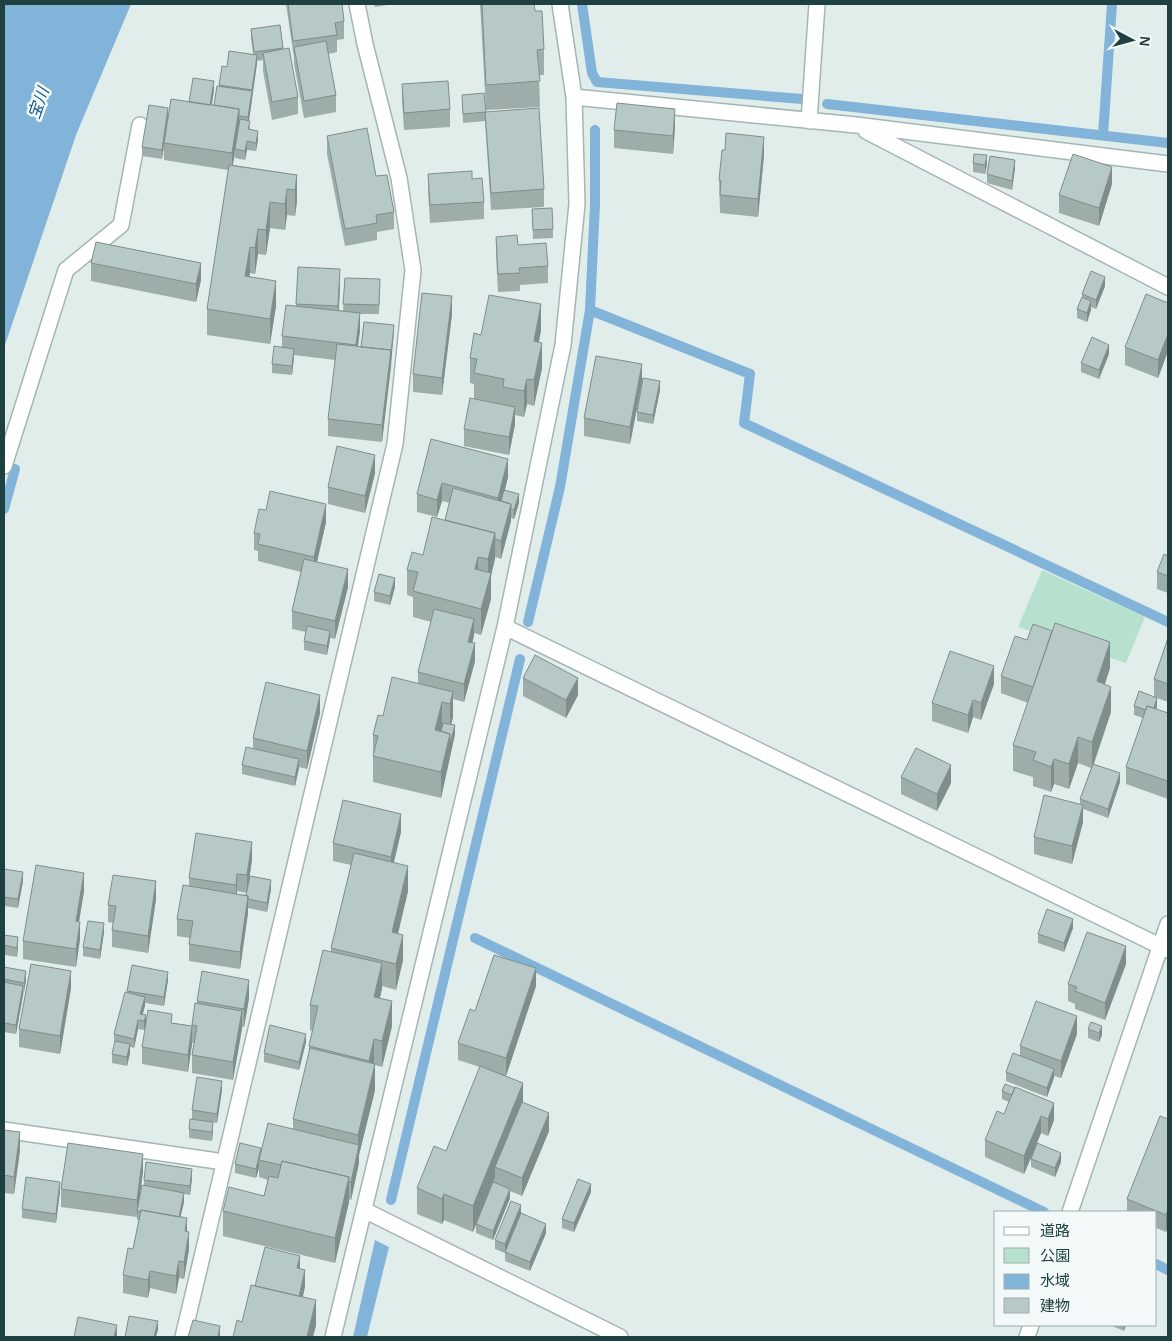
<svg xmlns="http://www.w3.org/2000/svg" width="1172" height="1341" font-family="Helvetica,'Noto Sans JP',sans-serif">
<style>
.green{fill:#b7e1cf}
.water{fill:#82b3d9}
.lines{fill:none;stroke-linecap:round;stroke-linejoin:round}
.stream{stroke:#82b3d9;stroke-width:10}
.minor-casing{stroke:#a3b6b4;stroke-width:18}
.minor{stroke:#fff;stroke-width:15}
.wall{fill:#9dadaa}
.shaded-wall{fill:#7f8d8b}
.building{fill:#b6c9c6;stroke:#7f8d8b}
.labels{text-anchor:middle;stroke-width:5;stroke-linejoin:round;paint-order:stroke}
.water-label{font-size:16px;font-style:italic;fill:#115084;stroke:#f2f9f8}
</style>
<rect width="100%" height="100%" fill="#e1edeb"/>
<path class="green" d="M1042 570 1145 617 1126 663 1018 627Z"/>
<path class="water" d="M4 4H131L76 135 4 348Z
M375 1240 389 1247 367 1337H353Z"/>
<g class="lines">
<path class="stream" d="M582 4 592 73 597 82 802 99
M827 104 1168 143
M1103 135 1112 4
M590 310 750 374 744 423 1168 622
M4 509 15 469
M528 622 560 487 590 310 595 204V130
M475 938 1044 1212
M391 1200 520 659
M1156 1264 1168 1270"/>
<defs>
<path id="minor" d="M574 97 856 125 1168 164
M809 121 817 4
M866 131 1168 287
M4 466 66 270 121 225 140 125
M505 627 1168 950
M4 1130 224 1162
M364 1210 620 1337
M1070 1212 1168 924
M183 1337 395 444 413 270 399 178 365 44 357 4
M333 1337 505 627 563 345 577 204 574 97 560 4
M1027 1337 1031 1325"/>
</defs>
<use href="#minor" class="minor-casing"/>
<use href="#minor" class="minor"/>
</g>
<path class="wall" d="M286 4H342L344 21V39L337 40V52L328 54 336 95V112L304 118 294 64V58Z
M374 4H393L375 7Z
M480 4H534L535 11 544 49V75H539L540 107 486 110Z
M280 25 283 49 298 97V114L272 120 263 71V60L257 61 249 121 250 129 258 140 256 151 247 150 245 160 235 158V154L233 165 297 175V201L295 216 287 215 285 230 270 228 266 255 258 254 255 274 250 273 249 277 276 306 270 344 207 335V309L228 170 164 160V148L162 159 142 156V147L189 102 214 90 212 105H214L219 86 222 66 227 67 253 54 251 38V29Z
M402 84 450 109V127L404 130 402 102Z
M462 95 486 112 544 189V207L491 210 485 121 463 123Z
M675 127 673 154 614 148V130Z
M327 136 376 176 394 212V229L377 232V240L345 246 327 154Z
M764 155 758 217 720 213 719 180Z
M973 163 987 164 985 174 973 172Z
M1015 168 1012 190 987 183V174Z
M428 174 472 179 484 202V219L430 223 428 191Z
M1112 184 1099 226 1059 213V195Z
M532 209 553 229V238L533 239Z
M496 237 518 245 548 266V283L520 285V291L498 292 496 254Z
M91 263 201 280 196 302 91 281Z
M298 267 340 286 339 310 343 311 345 278 380 288 379 314H360V330L358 346 361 347 394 334 382 442 328 436V419L335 360 294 355 292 375 272 373V364L282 347V336L296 306Z
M1105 286 1096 309 1091 307V310L1087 322 1077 318V309L1082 298V294Z
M1168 303V351L1158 378 1125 365V347Z
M452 314 442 395 413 392V374Z
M541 330 539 342 542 368 534 406 527 404 524 417 515 415V424L509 455 464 446V429L474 399V384L470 383V358L481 335Z
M1109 354 1099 379 1081 372V363Z
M642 382 630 444 584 436V418Z
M660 390 653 424 637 421V412Z
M431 439 508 477 505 490 519 503 514 519 511 518V521L501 559 495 557 491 576V599L481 635 474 633 472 643 475 661 464 702 453 699V717L451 724 455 734 441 798 373 782V735L383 716 418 683V672L431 622 413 617V597L407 595V570L423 555 445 520 450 503 442 501 437 517 417 512V494Z
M375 473 365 513 328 504V487Z
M326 522 317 562 348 587 335 639 330 638 327 655 304 650V641L306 632 292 629V611L301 572 258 561V551L254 550V533Z
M1168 556V593L1157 589V572Z
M395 587 390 605 374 601V592Z
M1168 638V702L1157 698 1156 709 1168 713V799L1126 784V767L1143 718 1134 715V706L1154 697V679Z
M1110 668 1105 684 1111 712 1094 764 1120 782 1108 818 1083 809V822L1072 864 1034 854V837L1080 804V799L1091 768 1078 763 1069 789 1054 784 1051 792 1033 786V777L1013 771V745L1028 703 1001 693V676Z
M523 678 578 695 566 718 523 696Z
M994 684 981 720 973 717 968 733 932 721V703Z
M320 713 307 769 299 767 295 786 242 774V765L253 748V738Z
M901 777 951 783 937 811 901 794Z
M401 832 394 862 408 891 398 934 403 960 396 990 382 986 380 998 392 1026 382 1067 375 1065V1090L359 1155V1163L351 1200 349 1199V1202L335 1263 223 1236V1211L264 1196 268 1180 259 1177V1168L256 1178 235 1173V1164L293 1129V1119L309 1052V1046L312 1031 310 1030V1005L331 951V948L351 865 333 861V843Z
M252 860 247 893 237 891V894L246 895 271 889 267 912 248 908V913L240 969 189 961V944L190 938 177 936V919L189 886V878Z
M4 869 23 881 18 908 4 906Z
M84 891 79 922 80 939 76 967 23 959V941Z
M156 899 148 953 112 947V930L113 923 108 922V905Z
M1073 928 1064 952 1038 943V934Z
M104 932 100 959 83 956V947Z
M4 935 18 946 17 957 5 955 4 964Z
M1126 964 1105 1020 1075 1009V1004L1068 1001V984Z
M4 967 26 980 16 1034 4 1032Z
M168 980 164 1006 145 1003 142 1014 146 1024 144 1030 138 1029 134 1048 130 1047V1053L127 1066 112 1063V1054L115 1043H114V1034L127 991Z
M536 986 506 1076 523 1102 549 1131 522 1196 510 1191V1198L493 1240 476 1233V1224L473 1232 444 1220 442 1224 417 1214V1188L446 1151 480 1067 458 1060V1043L475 1011Z
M71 988 60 1054 19 1047V1029Z
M249 998 244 1027H242L233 1080 192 1073V1055L194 1043H192L188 1072 142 1064V1047L172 1023 192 1026 195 1003H197V1001Z
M1088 1029 1102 1035 1099 1042 1088 1038Z
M1077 1034 1061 1078 1054 1076 1047 1097 1006 1081V1072L1020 1056V1046Z
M306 1042 299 1070 264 1062V1053Z
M1005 1084 1054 1120 1048 1136 1041 1133 1037 1143 1061 1162 1055 1177 1031 1167V1159L1032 1156 1024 1174 985 1157V1140L1004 1114 1009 1102 1002 1099V1091Z
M222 1090 217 1123 192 1119V1110Z
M1168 1119 1166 1232 1156 1228V1212H1127V1199Z
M189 1129 213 1131 212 1141 189 1138Z
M4 1130 20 1150 14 1194 4 1193Z
M143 1171 138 1210 144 1186V1180L192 1178 190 1195 184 1194V1202L180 1217 187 1231 189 1249 184 1279 179 1278 176 1294 150 1288 148 1298 123 1293V1275L133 1249 139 1220H137V1212V1217L61 1207V1189Z
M60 1191 56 1223 22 1218V1209Z
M591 1192 574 1232 562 1228V1219Z
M521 1214 546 1233 530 1271 505 1261V1253L495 1249V1240Z
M1110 1325H1126L1124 1331Z"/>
<path class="shaded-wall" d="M257 55V64L252 99V90Z
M214 81V90L209 121V112Z
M252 91V100L248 126V117Z
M168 108V117L164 143 162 159V150Z
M239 109V127L235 149 232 170V153Z
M675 109V127L673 154V136Z
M258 131V140L256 151V143Z
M764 137V155L758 217V199Z
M247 141V150L245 160V151Z
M987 155V164L985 174V165Z
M1015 160V168L1012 190V181Z
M1112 167V184L1099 226V208Z
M297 175V201L295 216V190Z
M287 189V215L285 230V204Z
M270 202V228L266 255V230Z
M258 229V254L255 274V248Z
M250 247V273L245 302V276Z
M201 263V280L196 302V284Z
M340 269V286L338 323V306Z
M1105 277V286L1096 309V300Z
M276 281V306L270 344V319Z
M452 296V314L442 395V378Z
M1091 301V310L1087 322V313Z
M541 304V330L534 367V341Z
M360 313V330L356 362V345Z
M394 325 391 367 382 442V425Z
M1168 334V351L1158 378V360Z
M542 343V368L534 406V380Z
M1109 345V354L1099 379V370Z
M294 349V358L292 375V366Z
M642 364V382L630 444V427Z
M527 379V404L524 417V391Z
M660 381V390L653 424V415Z
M515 407V424L509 455V437Z
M375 455V473L365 513V496Z
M508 459V477L498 516V498Z
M442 483V501L437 517V500Z
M519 494V503L514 519V510Z
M326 504V522L314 575V557Z
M511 504V521L501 559V541Z
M495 533V559L491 576V599L481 635V609L488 582V559Z
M478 557V582L475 569Z
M348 569V587L335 639V621Z
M395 578V587L390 605V596Z
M474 619V636L468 659V642Z
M330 631V640L327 655V646Z
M1110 642V668L1097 707V681Z
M475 643V661L464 702V684Z
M994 666V684L981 720V703Z
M578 678V695L566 718V700Z
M1111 687V712L1092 768V742Z
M453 692V717L450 729V704Z
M320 695V713L307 769V751Z
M1157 698V707L1152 721V712Z
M973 700V717L968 733V715Z
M442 702V727L435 756V730Z
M455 725V734L441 798V772L450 734Z
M1078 737V763L1069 789V764Z
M299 759V768L295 786V777Z
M1054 759V784L1051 792V767Z
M951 765V783L937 811V794Z
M1120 773V782L1108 818V809Z
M1083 805V822L1072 864V846Z
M401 814V832L391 874V857Z
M252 842V860L247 893V875Z
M408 866V891L392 958V932Z
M23 872V881L18 908V899Z
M84 873V891L76 939V921Z
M237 874V891L236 903V885Z
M271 880V889L267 912V903Z
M156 881V899L148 953V936Z
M248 896V913L240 969V952Z
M1073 919V928L1064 952V943Z
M80 922V939L76 967V949Z
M104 923V932L100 959V950Z
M403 935V960L396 990V964Z
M18 937V946L17 957V948Z
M1126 946V964L1105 1020V1003Z
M382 963V989L374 1022V997Z
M536 968V986L506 1076V1058Z
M26 971V980L24 992V983Z
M71 971V988L60 1054V1036Z
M168 972V980L164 1006V997Z
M249 980V998L244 1027V1009Z
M23 986V995L16 1034V1025Z
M145 997V1006L141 1021 140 1014Z
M392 1001V1026L382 1067V1041Z
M242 1011V1029L233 1080V1062Z
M146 1015V1024L144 1030V1021Z
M1077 1016V1034L1061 1078V1061Z
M138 1020V1029L134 1048V1039Z
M192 1026V1044L188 1072V1055Z
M1102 1026V1035L1099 1042V1033Z
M306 1034V1042L299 1070V1062Z
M374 1039V1065L369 1086V1061Z
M130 1044V1053L127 1066V1057Z
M375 1064V1090L359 1155V1163L351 1200V1182L358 1151V1135Z
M1054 1069V1078L1047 1097V1088Z
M222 1081V1090L217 1123V1114Z
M523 1083V1109L495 1167V1177L473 1232V1206Z
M1054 1103V1120L1048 1136V1119Z
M549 1113V1131L522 1196V1178Z
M1041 1116V1133L1024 1174V1156Z
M213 1122V1131L212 1141V1132Z
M20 1132V1150L14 1194V1177Z
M1061 1153V1162L1055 1177V1168Z
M143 1154V1171L137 1217V1200Z
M259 1160V1168L256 1178V1169Z
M192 1169V1178L190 1195V1186Z
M349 1177V1202L335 1263V1238Z
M60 1182V1191L56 1223V1214Z
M591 1184V1192L574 1232V1223Z
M510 1189V1198L493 1240V1231Z
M184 1193V1202L178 1228V1219Z
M444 1194V1220L442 1224V1199Z
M521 1205V1214L505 1253V1244Z
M1168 1209V1227L1166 1232V1215Z
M187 1218V1236L185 1231Z
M546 1224V1233L530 1271V1262Z
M189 1232V1249L184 1279V1262Z
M300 1256V1274L297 1268Z
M179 1261V1278L176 1294V1276Z
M305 1270V1287L298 1320V1302Z
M150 1271V1288L148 1298V1280Z
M316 1300V1326L313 1337H307Z
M158 1321V1330L156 1337H154Z
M117 1325V1337H114Z
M1124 1325H1126L1124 1331Z
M220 1326V1337H218Z"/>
<path class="building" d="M288 4H342L344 21 335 23 337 35 293 41Z
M482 4H534L535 11H542L544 49 537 50 540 81 486 85Z
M280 25 283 48 254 52 251 29Z
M326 41 336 95 304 101 294 47Z
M289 48 298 97 272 102 263 53Z
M229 51 257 55 252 90 219 85 222 66 227 67Z
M193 78 214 81 210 105 189 102Z
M448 81 450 109 404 113 402 84Z
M217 86 252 91 248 117 239 116V109L214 105Z
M484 93 486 112 463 114 462 95Z
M171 99 239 109 232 153 164 143Z
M617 103 675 109 673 136 614 130Z
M149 105 168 108 162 150 142 147Z
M539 108 544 189 491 193 485 112Z
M240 119 250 121 248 129 258 131 256 143 247 141 245 151 235 149Z
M367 128 376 176 387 175 394 212 376 215 377 223 345 229 327 136Z
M726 133 764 137 758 199 720 195 721 181 719 180 722 150H725Z
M974 154 987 155 985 165 973 163Z
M1073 154 1112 167 1099 208 1059 195Z
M990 156 1015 160 1012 181 987 174Z
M229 165 297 175 295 190 287 189 285 204 270 202 266 230 258 229 255 248 250 247 245 276 276 281 270 319 207 309Z
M472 171V179L482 178 484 202 430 205 428 174Z
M552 208 553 229 533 230 532 209Z
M517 235 518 245 546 243 548 266 519 268 520 273 498 274 496 237Z
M96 242 201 263 196 284 91 263Z
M298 267 340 269 338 306 296 304Z
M1091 271 1105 277 1096 300 1082 294Z
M345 278 380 279 379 305 343 304Z
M422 293 452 296 442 378 413 374Z
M1146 294 1168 303V334L1158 360 1125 347Z
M489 295 541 304 534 341 542 343 534 380 527 379 524 391 503 387 504 379 474 373 477 359 470 358 474 333 481 335Z
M1082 297 1091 301 1087 313 1077 309Z
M286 305 360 313 356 345 282 336Z
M364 322 394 325 391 353V350L361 347Z
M1092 337 1109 345 1099 370 1081 363Z
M337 344 391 350 382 425 328 419Z
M274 346 294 349 292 366 272 364Z
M596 356 642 364 630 427 584 418Z
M643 378 660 381 653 415 637 412Z
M470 398 515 407 509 437 464 429Z
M431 439 508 459 498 498 442 483 437 500 417 494Z
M337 446 375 455 365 496 328 487Z
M453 488 511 504 501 541 495 539V533L445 520Z
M504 490 519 494 514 510 511 509V504L501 501Z
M270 491 326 504 314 557 258 544 260 534 254 533 259 509 266 510Z
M432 517 495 533 488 559 478 557 475 569 491 573 481 609 413 591 418 572 407 570 412 552 423 555Z
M1164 554 1168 556V576L1157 572Z
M304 559 348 569 335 621 292 611Z
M379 574 395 578 390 596 374 592Z
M434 609 474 619 468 642 475 643 464 684 418 672Z
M1055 623 1110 642 1097 681 1111 687 1092 742 1078 737 1069 764 1054 759 1051 767 1033 760 1036 752 1013 745Z
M1033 624 1052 631 1033 687 1001 676 1015 636 1027 640Z
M307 626 330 631 327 646 304 641Z
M1168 638V684L1154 679Z
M950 651 994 666 981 703 973 700 968 715 932 703Z
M535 655 578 678 566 700 523 678Z
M392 677 453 692 450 704 442 702 435 730 450 734 441 772 373 756 378 736 373 735 378 715 383 716Z
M266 682 320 695 307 751 253 738Z
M1139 691 1157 698 1154 708 1147 706 1146 710 1134 706Z
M1147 706 1168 713V781L1126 767Z
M443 723 455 725 450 744V734L441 731Z
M246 747 299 759 295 777 242 765Z
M916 748 951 765 937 794 901 777Z
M1093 764 1120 773 1108 809 1080 799Z
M1044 795 1083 805 1072 846 1034 837Z
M343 800 401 814 391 857 333 843Z
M196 833 252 842 247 875 237 874 236 885 189 878Z
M354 853 408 866 392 932 403 935 396 964 331 948Z
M36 865 84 873 76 921 80 922 76 949 23 941Z
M4 869 23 872 18 899 4 897Z
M113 875 156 881 148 936 112 930 116 906 108 905Z
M250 876 271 880 267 903 248 899V896L246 895Z
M183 885 248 896 240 952 189 944 193 921 177 919Z
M1047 909 1073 919 1064 943 1038 934Z
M88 921 104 923 100 950 83 947Z
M1087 932 1126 946 1105 1003 1075 991 1077 987 1068 984Z
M4 935 18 937 17 948 4 945Z
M323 950 382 963 374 997 392 1001 382 1041 374 1039 369 1061 309 1046 318 1006 310 1005Z
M494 955 536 968 506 1058 458 1043 470 1009 475 1011Z
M31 964 71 971 60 1036 19 1029Z
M132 965 168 972 164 997 127 991Z
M4 967 26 971 24 983 4 979Z
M202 971 249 980 244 1009 197 1001Z
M4 982 23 986 16 1025 4 1023Z
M125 992 145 997 140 1014 146 1015 144 1021 138 1020 134 1039 114 1034Z
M1036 1001 1077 1016 1061 1061 1020 1046Z
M195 1003 242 1011 233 1062 192 1055 197 1026 192 1025Z
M148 1010 172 1014 171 1023 192 1026 188 1055 142 1047Z
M1091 1022 1102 1026 1099 1033 1088 1029Z
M270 1025 306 1034 299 1062 264 1053Z
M115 1041 130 1044 127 1057 112 1054Z
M310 1048 375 1064 358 1135 293 1119Z
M1013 1053 1054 1069 1047 1088 1006 1072Z
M480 1066 523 1083 473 1206 444 1194 442 1199 417 1188 434 1146 446 1151Z
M197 1077 222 1081 217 1114 192 1110Z
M1005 1084 1015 1088 1012 1095 1002 1091Z
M1015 1087 1054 1103 1048 1119 1041 1116 1024 1156 985 1140 997 1111 1004 1114Z
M522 1102 549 1113 522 1178 495 1167Z
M1160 1116 1168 1119V1209L1166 1215 1127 1199Z
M190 1119 213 1122 212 1132 189 1129Z
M268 1123 359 1145 351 1182H349V1177L282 1161 281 1165 259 1160Z
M4 1130 20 1132 14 1177 4 1175Z
M68 1143 143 1154 137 1200 61 1189Z
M240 1143 261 1148 256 1169 235 1164Z
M1037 1143 1061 1153 1055 1168 1031 1159Z
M282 1161 349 1177 335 1238 223 1211 229 1187 264 1196 269 1176 278 1178Z
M146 1162 192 1169 190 1186 144 1180Z
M26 1177 60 1182 56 1214 22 1209Z
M578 1179 591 1184 574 1223 562 1219Z
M493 1182 510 1189 493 1231 476 1224Z
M142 1185 184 1193 179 1217 141 1210V1212L137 1211Z
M511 1201 521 1205 505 1244 495 1240Z
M141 1210 187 1218 185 1231 189 1232 184 1262 179 1261 176 1276 150 1271 148 1280 123 1275 128 1248 133 1249Z
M521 1213 546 1224 530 1262 505 1252Z
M265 1247 300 1256 297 1268 305 1270 299 1296 255 1286Z
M251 1285 316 1300 307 1337H233L237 1320 242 1322Z
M129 1316 158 1321 154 1337H125Z
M78 1317 117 1325 114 1337H74Z
M193 1320 220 1326 218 1337H188Z"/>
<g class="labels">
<g class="water-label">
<text transform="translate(38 103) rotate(-71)" y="6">宝川</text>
</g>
</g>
<rect width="1172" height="1341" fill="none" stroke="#1f4040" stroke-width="10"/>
<rect x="994" y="1211" width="162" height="115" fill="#f2f9f8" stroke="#9eafae"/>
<rect x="1004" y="1227" width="25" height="8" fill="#ffffff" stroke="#9eafae"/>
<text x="1040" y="1236" font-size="15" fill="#1f4040">道路</text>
<rect x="1004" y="1248" width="25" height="15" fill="#b7e1cf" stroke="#9eafae"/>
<text x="1040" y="1261" font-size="15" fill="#1f4040">公園</text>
<rect x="1004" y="1274" width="25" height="15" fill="#82b3d9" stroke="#9eafae"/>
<text x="1040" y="1286" font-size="15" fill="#1f4040">水域</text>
<rect x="1004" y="1298" width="25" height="15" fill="#b6c9c6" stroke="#9eafae"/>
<text x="1040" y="1311" font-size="15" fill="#1f4040">建物</text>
<g transform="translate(1132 40) rotate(96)" stroke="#f2f9f8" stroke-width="4" paint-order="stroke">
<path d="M0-4L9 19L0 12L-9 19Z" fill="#1f4040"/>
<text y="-8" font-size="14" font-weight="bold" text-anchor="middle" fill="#1f4040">N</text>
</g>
</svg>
